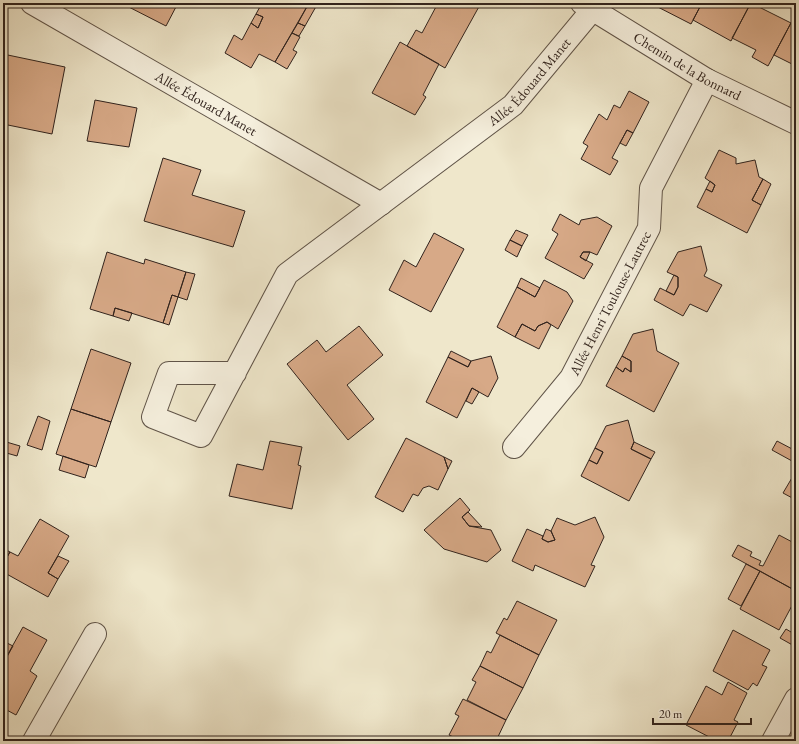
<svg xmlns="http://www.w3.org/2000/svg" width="799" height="744" font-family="'EB Garamond',serif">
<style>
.building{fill:#d7a987;stroke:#31231d}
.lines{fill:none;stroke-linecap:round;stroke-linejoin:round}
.minor-casing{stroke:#605448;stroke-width:24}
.minor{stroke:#f5efdd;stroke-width:22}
.labels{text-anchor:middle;stroke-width:3;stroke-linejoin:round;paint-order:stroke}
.street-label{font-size:14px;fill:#31231d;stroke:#f5efdd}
</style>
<rect width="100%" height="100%" fill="#efe7cb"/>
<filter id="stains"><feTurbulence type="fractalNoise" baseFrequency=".005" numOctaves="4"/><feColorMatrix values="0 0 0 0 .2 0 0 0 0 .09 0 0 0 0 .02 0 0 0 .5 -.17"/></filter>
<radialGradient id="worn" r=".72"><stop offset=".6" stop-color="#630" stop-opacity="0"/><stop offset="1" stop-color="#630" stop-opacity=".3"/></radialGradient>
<path class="building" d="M121 3H178L166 26Z
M262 3H309L275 62 259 54 251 68 225 53 234 35 242 40 251 23 258 28 263 17 256 14Z
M309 3H318L305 26 298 23Z
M438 3H481L445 68 407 46 416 30 422 33Z
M652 3H702L691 24 652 4Z
M702 3H743L749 6 731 41 693 20Z
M751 3 791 23 768 66 752 57 756 50 732 38Z
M256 14 263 17 258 28 251 23Z
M793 19 796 21V66L774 55Z
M298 23 305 26 299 36 292 33Z
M292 33 300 37 293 50 297 52 287 69 275 62Z
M400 42 439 64 423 95 426 97 415 115 372 93Z
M3 54 65 67 52 134 3 124Z
M629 91 649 102 633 133 627 130 620 143 612 158 618 161 610 175 581 159 588 146 583 143 599 114 607 120 614 105 620 108Z
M95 100 137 108 129 147 87 141Z
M627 130 633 133 626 146 620 143Z
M719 150 736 158V164L755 160 759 177 763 179 752 200 761 205 747 233 697 207 706 189 712 192 715 185 705 178Z
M163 158 201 170 192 195 245 211 233 247 144 221Z
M763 179 771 184 761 205 752 200Z
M710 181 715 185 712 192 706 189Z
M560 214 579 225 581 220 597 217 612 226 597 255 590 252H583L580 257 593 264 584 279 545 258 558 234 552 230Z
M516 230 528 235 522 246 510 240Z
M434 233 464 249 431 312 389 290 404 260 416 267Z
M510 240 522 246 517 257 505 250Z
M701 246 707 270 704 276 722 285 707 312 690 304 683 316 654 300 660 288 674 295 678 287V277L667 272 678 252Z
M107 252 144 264 145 259 186 272 178 297 172 295 163 323 115 308 113 316 90 309Z
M583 252H590L586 261 580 257Z
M186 272 195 274 187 300 178 297Z
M674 275 678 277V287L674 295 666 291Z
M521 278 540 288 535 297 517 287Z
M544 280 567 292 573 301 558 329 547 322 538 326 535 331 522 324 515 337 497 327 517 287 535 297Z
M172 295 178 297 169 325 163 323Z
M115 308 132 313 129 321 113 316Z
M547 322 551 325 539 349 515 337 522 324 535 331 538 326Z
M359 326 383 355 347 385 374 419 348 440 287 364 317 340 326 352Z
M653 329 657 351 679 363 654 412 606 386 616 367 623 372 625 368 631 372V361L622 356 633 334Z
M91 349 131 363 111 422 71 409Z
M451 351 471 361 468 367 448 357Z
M491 356 498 378 488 397 472 388 457 418 426 402 448 357 468 367 471 361Z
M622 356 631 361V372L625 368 623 372 616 367Z
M472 388 479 392 472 404 466 401Z
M71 409 111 422 96 467 56 454Z
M38 416 50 421 42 450 27 445Z
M628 420 634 442 631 449 651 459 629 501 581 476 589 460 597 464 603 452 595 448 606 426Z
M406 438 444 457 448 469 438 490 429 486 423 488 418 496 413 494 403 512 375 497Z
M3 441 20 446 17 456 3 452Z
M270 441 302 447 298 465 301 466 292 509 229 496 237 464 263 470Z
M777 441 796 451V465L792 463V461L772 450Z
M634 442 655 452 651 459 631 449Z
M595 448 603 452 597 464 589 460Z
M63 456 89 465 85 478 59 470Z
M444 457 452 461 448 469Z
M796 471V500L783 493Z
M460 498 470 510 462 517 469 526 491 530 501 550 487 562 444 549 424 530Z
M468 512 482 527 469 526 462 517Z
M595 517 604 537 591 565 595 566 585 587 535 565 533 571 512 561 527 529 543 536 542 539 548 542 555 540 551 531 557 518 575 525Z
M40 519 69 536 48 573 58 579 48 597 3 572V564L10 552 18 556Z
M546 529 551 531 555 540 548 542 542 539Z
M779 535 796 544V591L732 556 738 545 752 552 750 556 761 561 759 565 763 566Z
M3 548 10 552 3 564Z
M58 556 69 561 58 579 48 573Z
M746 564 760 571 741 606 728 599Z
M760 571 796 591V598L779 630 740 609Z
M517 601 557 620 539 655 496 633 504 618 507 620Z
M23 627 47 640 30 671 37 676 16 715 3 708V663Z
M786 629 796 635V647L780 638Z
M733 630 770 650 762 665 767 667 757 686 753 683 748 690 713 671Z
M500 635 539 655 523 688 480 666 487 651 491 653Z
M3 641 13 646 3 664Z
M480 666 523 688 506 720 467 700 476 682 472 680Z
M728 682 747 693 734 720 738 722 728 741 724 739 723 741H717L686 725 706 686 722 695Z
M463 699 506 720 496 741H462L449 735 459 716 455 714Z"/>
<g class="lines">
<defs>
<g id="minor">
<path id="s1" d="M32 3 381 204"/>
<path id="s2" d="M582 3 707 80 796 123"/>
<path id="s3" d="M235 373H169L153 417 201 436 287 274 513 105 593 9 596 3"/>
<path id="s4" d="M514 447 571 378 649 228 651 188 707 80"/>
<path d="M34 741 95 634"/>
<path d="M773 741 796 699"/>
</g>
</defs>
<use href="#minor" class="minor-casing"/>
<use href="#minor" class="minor"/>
</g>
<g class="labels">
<g class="street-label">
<text dy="5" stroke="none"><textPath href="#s2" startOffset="123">Chemin de la Bonnard</textPath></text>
<text dy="5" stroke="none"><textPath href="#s3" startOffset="658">Allée Édouard Manet</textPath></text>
<text dy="5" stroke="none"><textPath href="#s1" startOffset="201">Allée Édouard Manet</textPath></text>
<text dy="5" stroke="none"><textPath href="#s4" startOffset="174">Allée Henri Toulouse-Lautrec</textPath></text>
</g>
</g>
<rect width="799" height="744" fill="none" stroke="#efe7cb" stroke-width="16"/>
<rect x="4" y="4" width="791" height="736" fill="none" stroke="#31231d" stroke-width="2"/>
<rect x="8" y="8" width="783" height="728" fill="none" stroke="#31231d"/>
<path d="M653 718v6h98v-6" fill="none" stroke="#31231d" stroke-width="2"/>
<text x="659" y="718" font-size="12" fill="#31231d" stroke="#f5efdd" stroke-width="3" paint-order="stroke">20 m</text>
<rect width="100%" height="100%" filter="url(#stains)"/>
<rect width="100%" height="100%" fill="url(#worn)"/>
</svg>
